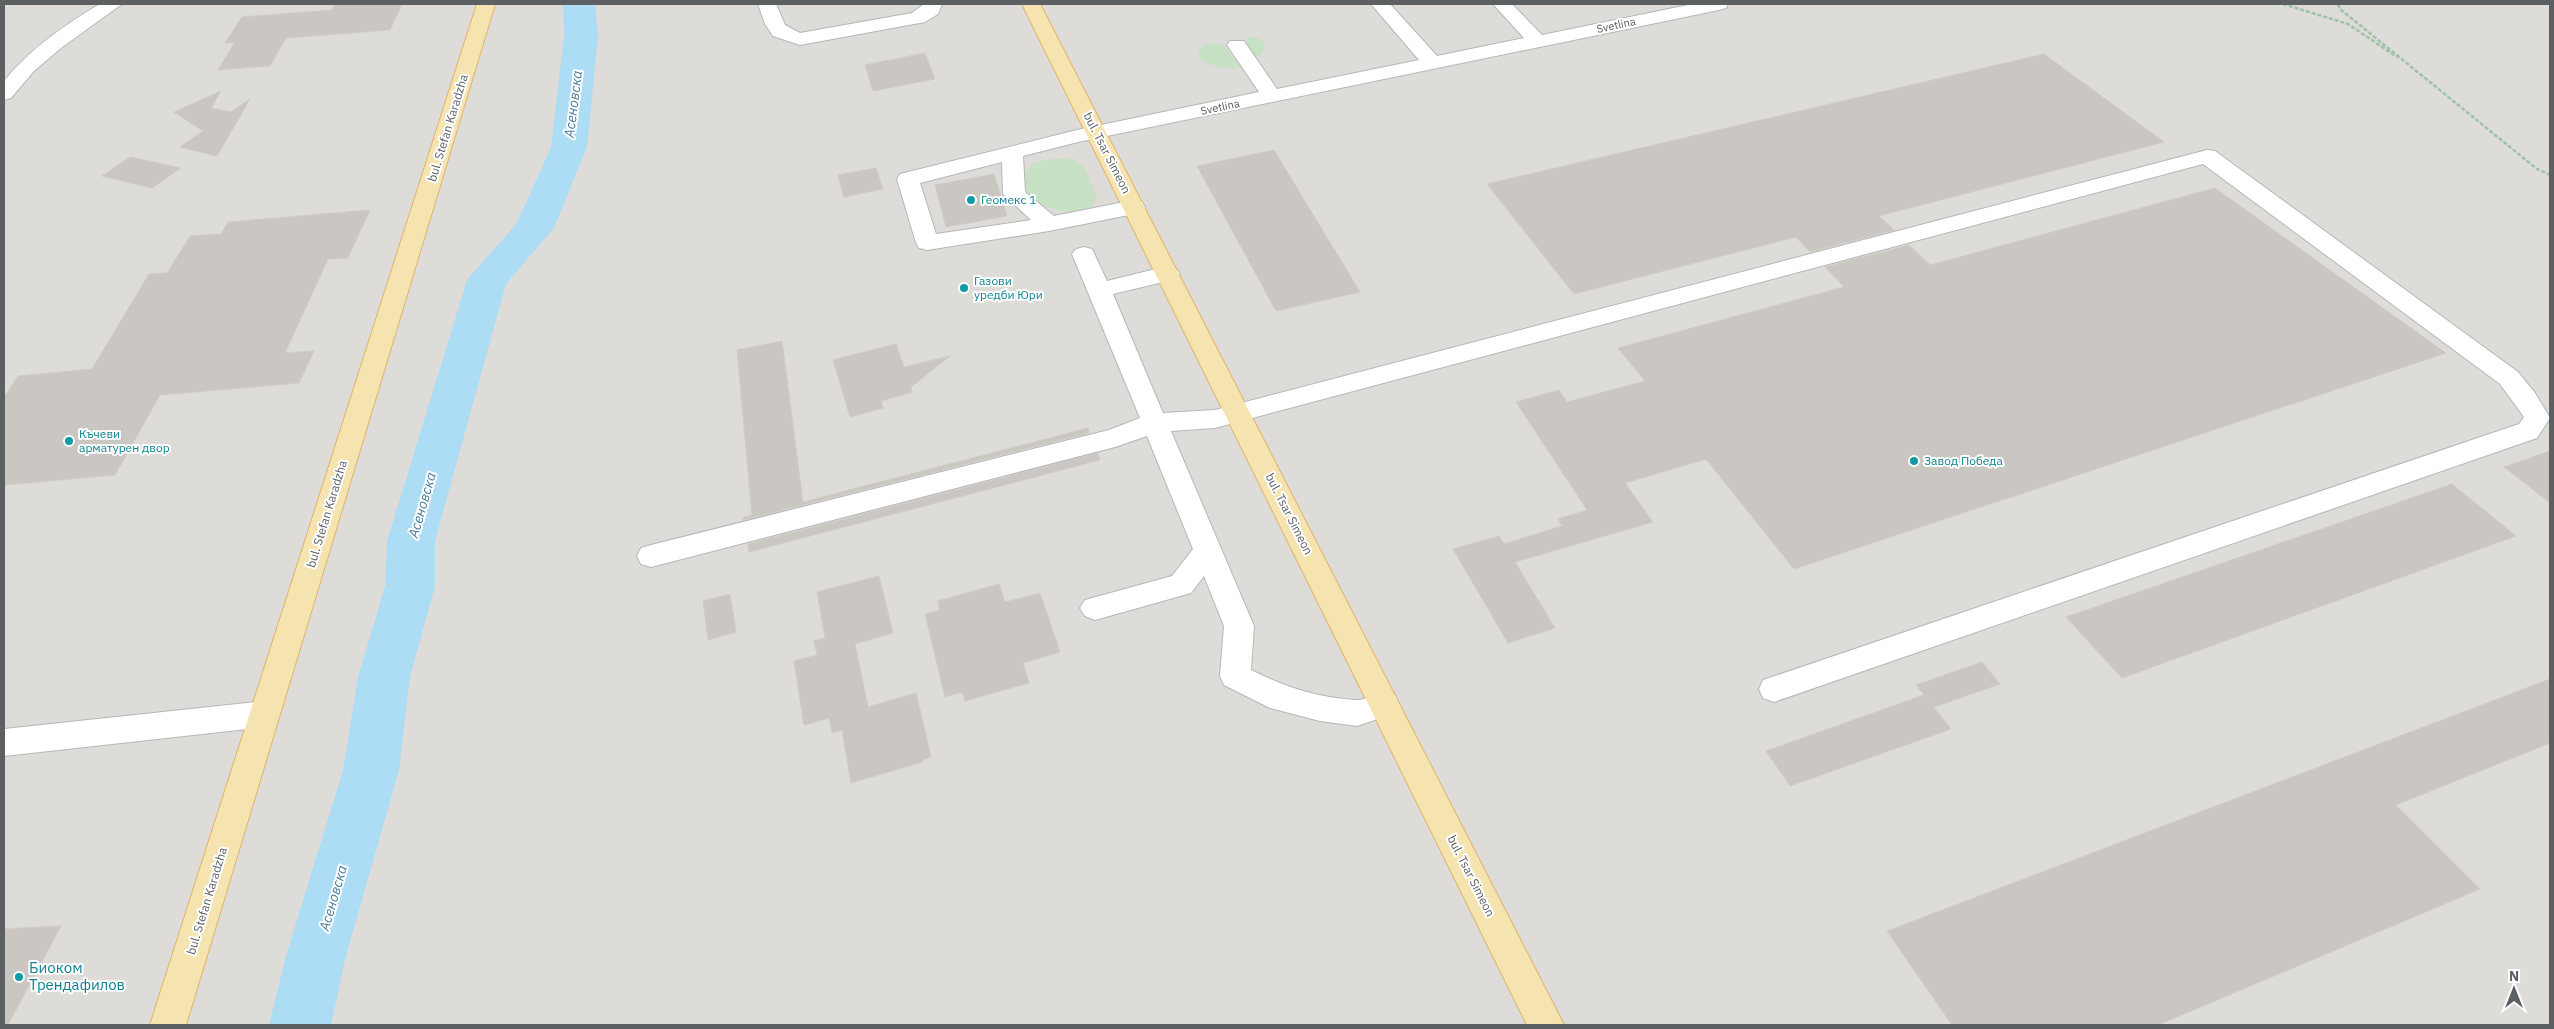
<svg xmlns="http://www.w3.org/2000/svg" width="2554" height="1029" font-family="'IBM Plex Sans',sans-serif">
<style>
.industrial{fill:#dedcd8}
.green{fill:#c6e1c3}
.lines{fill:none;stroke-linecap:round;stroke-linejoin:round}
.river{fill:#acddf5;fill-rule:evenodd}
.building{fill:#cac7c2;stroke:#d1cbc3}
.minor-casing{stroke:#b4b6b9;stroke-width:2}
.major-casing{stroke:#e1b369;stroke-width:2}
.path{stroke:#9dc2a4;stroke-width:2.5;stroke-dasharray:4 2;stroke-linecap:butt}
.minor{fill:#fff;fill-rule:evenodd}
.major{fill:#f5e3b0;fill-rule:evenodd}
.culture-dot{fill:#0f9aa8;stroke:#fff;stroke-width:2}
.labels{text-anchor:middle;stroke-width:4;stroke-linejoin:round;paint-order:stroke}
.far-street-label{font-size:11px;fill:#5c6063;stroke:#fff}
.street-label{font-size:12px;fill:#5c6063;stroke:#fff}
.culture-label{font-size:12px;fill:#0d838f;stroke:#fff;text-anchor:start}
.water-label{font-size:14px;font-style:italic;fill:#477a9c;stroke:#fff}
.near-culture-label{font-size:15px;fill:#0d838f;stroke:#fff;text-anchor:start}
</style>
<rect width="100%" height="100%" fill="#edeae4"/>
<path class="industrial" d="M4 4H2550V1025H4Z"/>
<path class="green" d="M1256 37 1263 42 1265 48 1259 56 1254 55 1244 42 1247 38Z
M1213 43 1224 46 1242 68C1225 70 1213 67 1199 58L1198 51 1204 45Z
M1056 158 1076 160 1085 169 1097 197C1095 203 1091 208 1084 210 1072 214 1044 209 1034 201 1025 194 1024 182 1024 172L1034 163Z"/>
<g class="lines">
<path class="river" d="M563 4H595L598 36 587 147 554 228 506 284 435 541V586L410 677 399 770 346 956 331 1025H269L286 956 343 770 358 677 385 586 387 541 467 280 517 223 551 147 564 36Z"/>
</g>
<path class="building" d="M335 4H402L390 30 286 38 270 66 218 70 235 42 225 43 242 17 332 10Z
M925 53 935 79 873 91 865 65Z
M2044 54 2164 142 1879 216 1894 230 1810 252 1796 237 1574 294 1487 184Z
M221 91 211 108 231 112 250 99 217 156 180 147 203 131 174 112Z
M1274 150 1360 292 1276 311 1197 166Z
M130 157 181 168 152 188 102 176Z
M876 168 883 189 844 197 838 175Z
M994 174 1007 216 946 227 935 185Z
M2215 188 2446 353 1794 569 1706 459 1625 483 1653 522 1515 562 1555 628 1508 643 1453 549 1499 536 1504 544 1562 526 1558 519 1587 510 1516 402 1559 390 1567 402 1645 381 1618 348 1844 287 1825 267 1909 245 1930 265Z
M370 210 348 258 328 259 285 353 314 351 299 383 160 395 115 475 4 485V397L18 376 92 369 149 274 167 273 190 236 221 234 228 222Z
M782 341 803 502 1088 428 1089 433 743 520V518L752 515 737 350Z
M896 344 904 367 950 356 911 387 912 392 881 401 883 408 850 417 833 360Z
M2550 451V503L2504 467Z
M1098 453 1100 460 749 552 748 544Z
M2452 484 2516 536 2122 678 2066 617Z
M879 576 893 633 855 644 868 707 916 693 931 757 922 760V762L851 783 842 730 832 733 829 718 804 725 794 661 817 655 814 641 825 638 817 592Z
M999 584 1005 602 1040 593 1060 652 1023 663 1029 683 965 701 962 692 945 697 925 614 940 610 938 601Z
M730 594 736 632 708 640 703 601Z
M1982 662 2000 684 1934 707 1916 685Z
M2550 679V743L2396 805 2480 889 2158 1025H1952L1887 931Z
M1924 695 1951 729 1790 786 1766 751Z
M61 926 8 1025H4V929Z"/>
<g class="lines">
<defs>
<path id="minor" d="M100 4H122L61 48 34 71 11 98 4 100V81C30 49 64 25 100 4Z
M758 4H776L785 25 800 33 912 13 924 4H942L938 14 925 22 800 45 773 36 765 24Z
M1371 4H1390L1437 56 1524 38 1493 4H1512L1542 35 1693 4H1728L1726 8 1719 10 1078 142 1023 156 1025 192 1054 216 1134 200 1142 202 1145 207 1142 212 1134 214 1049 231 927 250 919 248 916 243 897 179 900 174 1077 130 1259 92 1227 45 1230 41H1244L1277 89 1419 60ZM1002 162 1003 194 1031 220 936 234 920 183Z
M2207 150 2215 151 2518 372 2535 393 2550 418 2537 438 1774 702 1763 698 1759 689 1763 680 2519 424 2524 417 2500 384 2203 164 1215 428 1171 431 1254 626 1251 670C1286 687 1314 697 1354 700 1371 701 1375 688 1395 695L1399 704 1395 713 1357 726 1320 721 1270 708 1224 685 1220 676 1224 626 1204 576 1191 593 1095 620 1085 616 1080 608 1085 600 1172 576 1193 549 1147 436 1115 447 651 567 641 564 637 556 641 548 651 545 1109 430 1140 418 1072 254 1076 249 1084 247 1092 249 1107 281 1168 266 1176 269 1180 274 1176 279 1113 294 1163 413 1215 410Z
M265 701 276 705 280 714 276 723 265 727 4 756V729Z"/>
<path id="major" d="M477 4H495L186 1025H150Z
M1022 4H1040L1564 1025H1527Z"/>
</defs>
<use href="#minor" class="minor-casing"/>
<use href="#major" class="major-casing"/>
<path class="path" d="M2283 4 2348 24 2397 57
M2338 4 2340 9 2537 169 2550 175"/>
<use href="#minor" class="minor"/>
<use href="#major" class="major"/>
</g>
<g class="culture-dot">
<circle cx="971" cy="200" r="5"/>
<circle cx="964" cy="288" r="5"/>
<circle cx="69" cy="441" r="5"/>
<circle cx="1914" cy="461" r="5"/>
<circle cx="19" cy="977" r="5"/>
</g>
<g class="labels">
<g class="far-street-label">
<text transform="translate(1616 25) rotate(-12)" y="4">Svetlina</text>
<text transform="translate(1220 107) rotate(-12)" y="4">Svetlina</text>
</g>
<g class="street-label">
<text transform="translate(448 128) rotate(-73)" y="4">bul. Stefan Karadzha</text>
<text transform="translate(1107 153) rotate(63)" y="4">bul. Tsar Simeon</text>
<text transform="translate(327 514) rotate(-73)" y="4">bul. Stefan Karadzha</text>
<text transform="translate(1289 514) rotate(63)" y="4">bul. Tsar Simeon</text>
<text transform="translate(1471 876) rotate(63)" y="4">bul. Tsar Simeon</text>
<text transform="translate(207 901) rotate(-73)" y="4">bul. Stefan Karadzha</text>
</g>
<g class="culture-label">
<text x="981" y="204">Геомекс 1</text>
<text x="974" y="285">Газови<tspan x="974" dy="14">уредби Юри</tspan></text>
<text x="79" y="438">Къчеви<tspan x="79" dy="14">арматурен двор</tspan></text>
<text x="1924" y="465">Завод Победа</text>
</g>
<g class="water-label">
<text transform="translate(573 104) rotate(-83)" y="5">Асеновска</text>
<text transform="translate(422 505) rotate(-74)" y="5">Асеновска</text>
<text transform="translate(333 898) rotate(-74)" y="5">Асеновска</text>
</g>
<g class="near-culture-label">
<text x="29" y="973">Биоком<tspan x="29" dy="17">Трендафилов</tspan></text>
</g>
</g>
<rect width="2554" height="1029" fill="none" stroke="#5c6063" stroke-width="10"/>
<g transform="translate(2514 989)" stroke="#ffffff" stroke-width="4" paint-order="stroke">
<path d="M0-4L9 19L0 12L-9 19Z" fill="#5c6063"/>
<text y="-8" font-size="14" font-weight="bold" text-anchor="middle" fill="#5c6063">N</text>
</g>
</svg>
